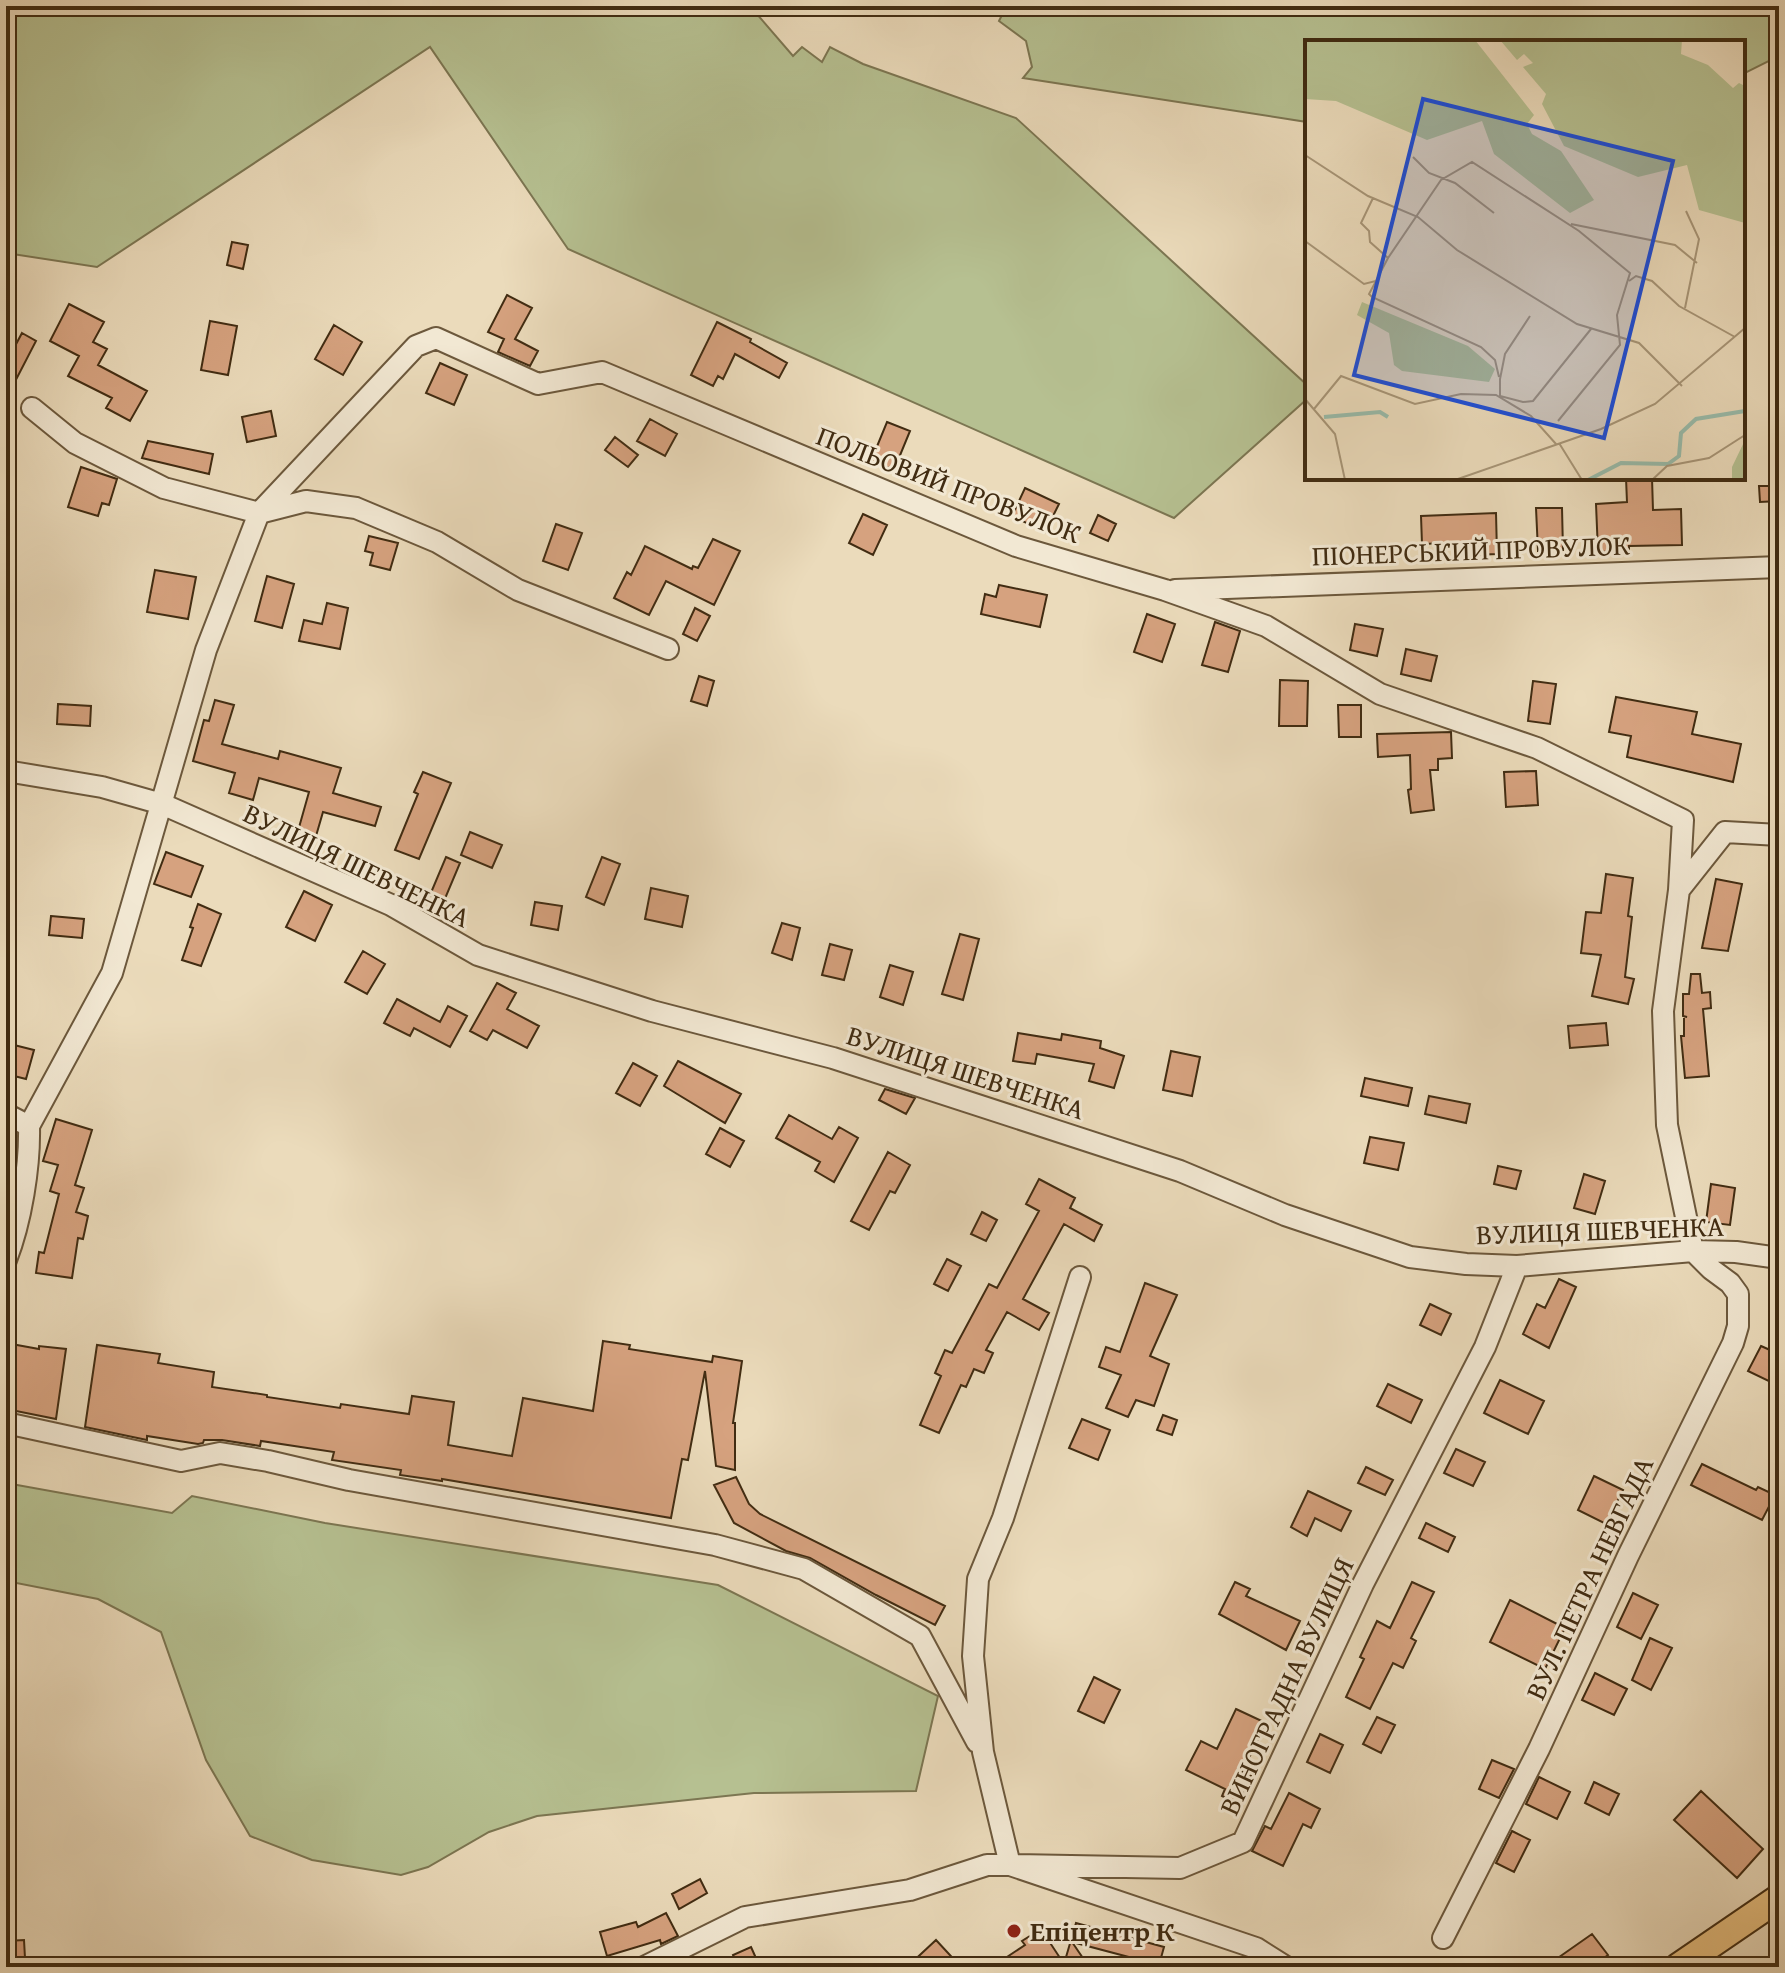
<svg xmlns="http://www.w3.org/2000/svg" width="1785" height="1973" font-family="'Gentium Book Plus',serif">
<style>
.green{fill:#b6c091;stroke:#7c7652;stroke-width:2}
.building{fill:#d6a27f;stroke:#412c12;stroke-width:2}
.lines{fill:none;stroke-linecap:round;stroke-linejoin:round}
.minor-casing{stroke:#6c583c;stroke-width:24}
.major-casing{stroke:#412c12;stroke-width:30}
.minor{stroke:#f2e8d3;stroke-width:20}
.major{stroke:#e6be7e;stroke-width:26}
.poi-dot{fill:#8f2418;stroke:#f2e8d3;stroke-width:3}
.labels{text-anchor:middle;stroke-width:6;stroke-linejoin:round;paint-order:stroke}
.street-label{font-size:28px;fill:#412c12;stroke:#f2e8d3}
.poi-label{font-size:28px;font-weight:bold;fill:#412c12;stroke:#f2e8d3;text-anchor:start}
.inset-river{fill:none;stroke:#99bcab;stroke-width:4}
.inset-road{fill:none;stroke:#a79577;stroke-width:2}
.view{fill:#1d4ed8;fill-opacity:0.15;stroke:#1d4ed8;stroke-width:4}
.inset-edge{fill:none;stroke:#412c12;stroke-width:4}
</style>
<rect width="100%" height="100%" fill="#ebdbbb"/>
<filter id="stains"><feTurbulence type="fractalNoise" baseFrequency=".0025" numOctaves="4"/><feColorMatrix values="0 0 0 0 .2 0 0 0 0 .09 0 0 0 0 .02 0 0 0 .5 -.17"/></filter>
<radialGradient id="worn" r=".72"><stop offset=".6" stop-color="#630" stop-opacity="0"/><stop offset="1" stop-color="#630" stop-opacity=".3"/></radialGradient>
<path class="green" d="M6 6H750L793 56 802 47 822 62 830 47 863 64 1016 118 1307 385V399L1174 518 568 249 430 47 97 267 6 253Z
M986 6H1779V56L1743 74V42H1307V122L1023 78 1032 67 1026 41 999 21 1002 15Z
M6 1483 172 1513 192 1496 325 1523 718 1585 938 1696 916 1791 754 1793 537 1816 489 1832 428 1867 401 1875 312 1860 250 1836 206 1760 161 1632 98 1599 6 1581Z"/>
<path class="building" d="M232 242 248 245 243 269 227 265Z
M507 295 532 308 515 339 538 351 530 366 498 352 504 339 488 332Z
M69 304 104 322 93 342 107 349 98 365 147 391 130 421 106 408 112 398 68 376 79 356 50 341Z
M210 321 237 326 228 375 201 370Z
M717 322 751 339 750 342 787 363 779 378 735 354 723 379 718 376 713 386 691 375Z
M334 325 362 342 343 375 315 359Z
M22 333 36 341 6 399V363Z
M440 363 467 375 454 405 426 393Z
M271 411 276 436 247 442 242 417Z
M650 419 677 434 665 456 637 441Z
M887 422 910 431 894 470 871 461Z
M615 437 638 455 628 467 605 450Z
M148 441 213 454 209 474 142 458Z
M81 467 117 479 109 505 102 503 98 516 68 507Z
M1626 478H1652L1653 510 1681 509 1682 545 1629 546V551L1598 552 1596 504 1627 502Z
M1759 486H1779V501L1760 502Z
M1025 488 1059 504 1045 532 1012 516Z
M1536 508H1562L1563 550 1538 551Z
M1496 513 1497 554 1473 555 1472 542 1422 544 1421 516Z
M863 514 887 525 873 555 849 543Z
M1098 515 1116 524 1108 541 1090 533Z
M556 524 582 533 568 570 543 561Z
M369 536 398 543 390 570 370 565 373 553 365 551Z
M713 539 740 551 714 605 666 581 649 615 614 598 627 572 631 575 645 546 692 569 693 566 698 568Z
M155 570 196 577 188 619 147 612Z
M267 576 294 584 282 628 255 621Z
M999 585 1047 595 1040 627 981 614 985 594 996 597Z
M327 603 348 608 340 649 299 641 304 620 322 624Z
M695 608 710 616 697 641 683 634Z
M1147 614 1175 624 1162 662 1134 652Z
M1215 622 1240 631 1228 672 1202 665Z
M1355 624 1383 629 1377 656 1350 650Z
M1406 649 1437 656 1431 681 1401 674Z
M699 676 714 681 707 706 691 701Z
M1280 680 1308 681 1307 726H1279Z
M1533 681 1556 684 1550 724 1528 721Z
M1616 697 1697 712 1692 734 1741 744 1733 782 1627 757 1631 736 1609 732Z
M215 700 234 705 222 744 278 759 280 751 341 768 333 793 381 807 375 826 323 812 316 836 298 831 309 792 259 778 253 800 229 793 235 773 193 761 204 720 209 721Z
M58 704 91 706 90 726 57 724Z
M1338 705H1361V737H1339Z
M1451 732 1452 758 1438 759V770H1430L1434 810 1411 813 1408 790 1411 789 1410 755 1378 757 1377 734Z
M1536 771 1538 805 1506 807 1504 772Z
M423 772 451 783 419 859 395 850 418 794 414 792Z
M470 832 502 845 492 868 461 855Z
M166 852 203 866 191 897 154 884Z
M446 857 460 863 444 901 430 895Z
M602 857 620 864 604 905 586 897Z
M1606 874 1633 878 1628 916 1632 917 1625 977 1634 979 1628 1004 1592 996 1601 955 1581 953 1586 912 1601 913Z
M1716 879 1742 884 1728 951 1702 948Z
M651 888 688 896 682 927 645 919Z
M304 891 332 905 315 941 286 927Z
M535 902 562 906 558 930 531 925Z
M198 904 221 914 201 966 182 960 193 928 190 927Z
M51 916 84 919 82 938 49 935Z
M782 923 800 928 792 960 772 953Z
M960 934 979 939 963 1000 942 994Z
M830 944 852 950 844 980 822 975Z
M363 951 385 964 367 994 345 982Z
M890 965 913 972 903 1005 880 997Z
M1691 974H1700L1702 993 1710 992 1711 1008 1703 1009 1709 1076 1685 1078 1681 1036H1684V1017H1687L1683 1016V994H1689Z
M497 983 516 993 507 1009 539 1026 527 1048 493 1030 487 1040 470 1031Z
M397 999 440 1022 448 1006 467 1016 450 1047 414 1028 410 1036 384 1023Z
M1606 1023 1608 1045 1570 1048 1568 1026Z
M1018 1033 1061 1040 1062 1034 1101 1041 1100 1048 1124 1056 1114 1088 1089 1081 1094 1064 1037 1054 1035 1064 1013 1061Z
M6 1043 34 1050 26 1079 6 1074Z
M1171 1051 1200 1057 1192 1096 1163 1090Z
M678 1061 741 1094 725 1123 664 1086Z
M633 1063 657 1076 640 1106 616 1093Z
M1365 1078 1412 1088 1408 1106 1361 1096Z
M885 1089 915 1098 906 1114 879 1100Z
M1429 1096 1470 1104 1466 1123 1425 1114Z
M789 1115 832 1139 839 1127 858 1138 834 1182 815 1171 820 1162 776 1138Z
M56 1119 92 1130 75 1185 84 1188 76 1212 88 1216 83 1239 78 1238 72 1278 36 1273 39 1252 44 1253 59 1194 50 1191 58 1165 43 1161Z
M720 1128 744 1141 730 1167 706 1154Z
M1370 1137 1404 1143 1398 1170 1364 1163Z
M888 1152 910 1165 895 1193 890 1191 869 1230 851 1221Z
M1498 1166 1521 1171 1516 1189 1494 1184Z
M1584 1174 1605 1181 1595 1214 1574 1208Z
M1039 1179 1075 1198 1070 1208 1102 1225 1094 1241 1064 1224 1023 1299 1049 1313 1039 1330 1007 1312 986 1350 993 1353 984 1373 974 1369 966 1387 961 1385 939 1433 920 1425 941 1376 935 1373 945 1350 952 1353 989 1284 997 1288 1039 1211 1026 1204Z
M1711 1184 1735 1188 1730 1225 1706 1222Z
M982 1212 997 1220 986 1241 971 1234Z
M947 1259 961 1266 948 1291 934 1284Z
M1559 1279 1576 1287 1549 1348 1523 1334 1537 1304 1545 1308Z
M1145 1283 1177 1295 1150 1356 1169 1364 1154 1406 1136 1400 1128 1417 1106 1408 1121 1375 1099 1367 1106 1347 1120 1352Z
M1430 1304 1451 1314 1441 1335 1420 1325Z
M603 1341 630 1345 629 1349 712 1362 713 1356 742 1361 733 1423H735V1470L716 1466 705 1371 688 1460 682 1459 671 1518 442 1479V1481L400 1475 401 1470 332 1460 334 1452 261 1441 260 1446 222 1440H204L203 1443 198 1444 147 1436V1440L85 1427 97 1345 160 1354 158 1363 214 1372 212 1387 267 1395V1397L340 1408 341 1404 409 1414 412 1396 454 1402 448 1445 512 1456 523 1398 593 1411Z
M6 1343 39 1349V1346L66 1349 56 1419 6 1409Z
M1761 1346 1779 1354V1386L1748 1371Z
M1500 1380 1544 1401 1528 1434 1484 1413Z
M1388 1384 1422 1400 1411 1423 1377 1406Z
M1163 1415 1177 1420 1172 1435 1157 1430Z
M1082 1419 1110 1430 1098 1460 1069 1448Z
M1456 1449 1485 1462 1473 1486 1444 1473Z
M1702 1464 1756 1490 1758 1487 1775 1495 1762 1520 1691 1485Z
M1366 1467 1393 1480 1385 1495 1358 1483Z
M1594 1476 1623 1490 1606 1524 1578 1510Z
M736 1477 749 1504 760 1514 945 1606 935 1625 876 1595 810 1558 786 1551 734 1523 714 1485Z
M1308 1491 1351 1511 1341 1531 1315 1518 1307 1536 1291 1527Z
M1426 1523 1455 1537 1448 1552 1419 1538Z
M1235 1582 1250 1589 1246 1596 1300 1621 1286 1650 1219 1614Z
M1412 1582 1434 1592 1411 1638 1416 1641 1403 1668 1393 1663 1370 1709 1346 1697 1364 1659 1360 1657 1377 1621 1390 1628Z
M1633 1593 1658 1605 1641 1639 1617 1627Z
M1510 1600 1565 1628 1545 1669 1490 1642Z
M1650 1638 1672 1648 1651 1690 1632 1680Z
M1595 1673 1627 1689 1614 1715 1582 1700Z
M1094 1677 1120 1690 1104 1723 1078 1711Z
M1236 1709 1266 1723 1242 1772 1251 1776 1238 1804 1222 1796 1225 1789 1186 1770 1201 1741 1217 1749Z
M1377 1717 1395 1725 1381 1753 1363 1744Z
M1320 1734 1343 1745 1330 1773 1307 1762Z
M1492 1760 1514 1769 1499 1798 1479 1789Z
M1539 1777 1570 1792 1557 1819 1526 1804Z
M1594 1782 1619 1794 1609 1815 1585 1803Z
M1701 1791 1763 1849 1737 1878 1674 1820Z
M1289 1793 1320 1809 1311 1828 1303 1824 1283 1866 1252 1851 1265 1826 1271 1829Z
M1512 1831 1530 1840 1514 1872 1496 1863Z
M700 1879 707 1893 679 1909 672 1894Z
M666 1913 678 1936 661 1944 660 1940 607 1956 600 1932 636 1922 638 1927Z
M1076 1923 1164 1947 1159 1965 1072 1942 1089 1967H992L1025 1945 1022 1941 1041 1929 1064 1964Z
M1592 1934 1608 1955 1592 1967H1545Z
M24 1940 25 1958 6 1960V1941Z
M936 1940 961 1967H907Z
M751 1947 760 1967H738L733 1955Z"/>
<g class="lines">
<defs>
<path id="minor" d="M32 408 75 443 164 488 259 513 306 501 356 508 437 542 518 590 668 649
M1175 590 1779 567
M6 771 102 787 162 804 391 905 478 955 652 1011 833 1058 1180 1171 1285 1215 1410 1257 1466 1264 1517 1266 1693 1251 1736 1252 1779 1258
M1679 890 1725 832 1779 835
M6 1114 29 1126 112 973 206 650 259 513 416 346 436 338 538 384 602 372 1016 546 1165 590 1266 626 1380 694 1537 748 1683 820 1679 890 1663 1011 1667 1125 1693 1251 1711 1269 1730 1283 1738 1294V1326L1733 1343 1628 1556 1539 1749 1443 1938
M6 1260C21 1222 30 1167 29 1126
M1080 1277 1003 1518 978 1579 973 1656 983 1752 1010 1865 1180 1868 1243 1842 1363 1584 1485 1347 1517 1266
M6 1423 181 1461 220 1453 268 1461 349 1480 715 1545 804 1569 920 1636 977 1742
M644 1967 745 1917 910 1890 987 1865H1010L1256 1948 1286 1967"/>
<path id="major" d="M1678 1967 1779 1898"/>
</defs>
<use href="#minor" class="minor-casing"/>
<use href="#major" class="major-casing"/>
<use href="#minor" class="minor"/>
<use href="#major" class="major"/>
</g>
<circle class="poi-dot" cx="1014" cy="1931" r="8"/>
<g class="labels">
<g class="street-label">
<text transform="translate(949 484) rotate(21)" y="10">ПОЛЬОВИЙ ПРОВУЛОК</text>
<text transform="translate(1471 550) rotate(-2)" y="10">ПІОНЕРСЬКИЙ ПРОВУЛОК</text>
<text transform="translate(357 865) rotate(26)" y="10">ВУЛИЦЯ ШЕВЧЕНКА</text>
<text transform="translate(966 1072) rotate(18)" y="10">ВУЛИЦЯ ШЕВЧЕНКА</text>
<text transform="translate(1600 1230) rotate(-2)" y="10">ВУЛИЦЯ ШЕВЧЕНКА</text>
<text transform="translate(1589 1578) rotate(-65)" y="10">ВУЛ. ПЕТРА НЕВГАДА</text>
<text transform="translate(1286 1686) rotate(-65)" y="10">ВИНОГРАДНА ВУЛИЦЯ</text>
</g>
<g class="poi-label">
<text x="1030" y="1941">Епіцентр К</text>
</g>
</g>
<g transform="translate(1305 40)">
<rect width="440" height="440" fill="#ebdbbb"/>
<path d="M0 0H170L229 75 222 84 227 94 256 111 289 160 265 173 189 114 177 81 122 100 31 61 0 59ZM195 0H377L376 14 403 25 428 48 434 43 440 46V183L394 170 382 125 333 137 259 106 237 64 241 54 218 27 228 23 219 14 212 20ZM57 262 163 306 190 329 184 342 97 331 89 325 84 293 52 275ZM440 400V440H427V427Z" fill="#b6c091"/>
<path class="inset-river" d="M19 377 75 372 83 377M283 440 316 423 363 424 374 416 376 393 391 379 440 371"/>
<path class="inset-road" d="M0 115 63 156 113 177 152 210 272 284 334 303 377 346M108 117 124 133 150 143 189 173M68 158 56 183 64 191 65 202 83 218 136 140 167 122 274 191 325 233 312 275 315 305 253 381M266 184 370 205 392 223M0 201 59 244 71 241 83 218M71 241 64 254 67 257 176 307 190 320 194 337M324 241 331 236 347 241 374 266 430 297M380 268 394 199 381 171M225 276 200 314 195 339V356L218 362 228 361 286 289M0 359 30 394 40 440M9 369 36 336 110 364 156 354 191 355 226 376 251 404M254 403 277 440M150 440 296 389 350 364 440 288M347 440 362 426 404 418 440 395"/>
<path class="view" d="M118 59 368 121 299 398 49 335Z"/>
<rect width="440" height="440" class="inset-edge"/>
</g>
<rect width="1785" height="1973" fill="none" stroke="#ebdbbb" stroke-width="32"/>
<rect x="8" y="8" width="1769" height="1957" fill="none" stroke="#412c12" stroke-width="4"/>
<rect x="16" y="16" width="1753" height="1941" fill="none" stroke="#412c12" stroke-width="2"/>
<rect width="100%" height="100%" filter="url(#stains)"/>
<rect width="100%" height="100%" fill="url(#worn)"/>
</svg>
